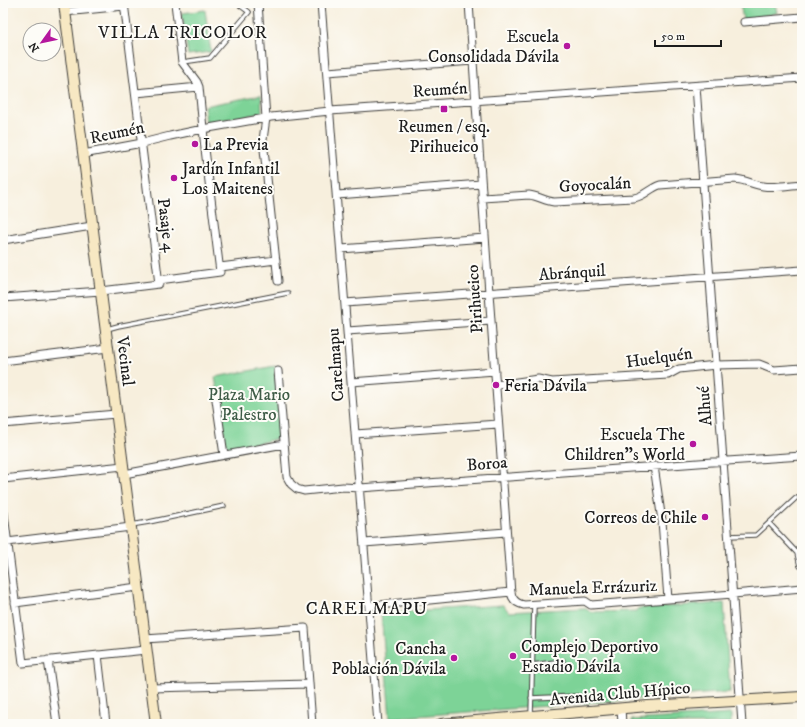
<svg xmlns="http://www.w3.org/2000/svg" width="805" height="727" font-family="'IM FELL DW Pica',serif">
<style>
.green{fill:#7dd397;stroke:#4c785a}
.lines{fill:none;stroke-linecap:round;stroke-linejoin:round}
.lane-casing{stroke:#3d3c39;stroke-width:5.5}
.street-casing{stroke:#3d3c39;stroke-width:9}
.secondary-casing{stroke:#3d3c39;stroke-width:12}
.lane{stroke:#fff;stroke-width:3.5}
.street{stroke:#fff;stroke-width:7}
.secondary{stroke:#f7e8c3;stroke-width:10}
.poi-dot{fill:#b5179e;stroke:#fdfcf7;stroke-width:1.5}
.labels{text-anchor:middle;stroke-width:4;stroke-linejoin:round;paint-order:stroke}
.poi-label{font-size:17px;fill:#1c1c1c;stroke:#fdfcf7;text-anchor:end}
.street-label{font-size:17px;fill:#1c1c1c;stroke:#fdfcf7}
.park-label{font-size:17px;fill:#3e5c47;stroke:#fdfcf7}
.neighbourhood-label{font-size:18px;letter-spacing:1px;fill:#1c1c1c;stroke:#fdfcf7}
</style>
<rect width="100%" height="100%" fill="#fdfcf7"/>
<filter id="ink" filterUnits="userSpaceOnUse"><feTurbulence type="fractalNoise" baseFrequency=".025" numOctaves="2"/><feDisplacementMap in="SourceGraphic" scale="8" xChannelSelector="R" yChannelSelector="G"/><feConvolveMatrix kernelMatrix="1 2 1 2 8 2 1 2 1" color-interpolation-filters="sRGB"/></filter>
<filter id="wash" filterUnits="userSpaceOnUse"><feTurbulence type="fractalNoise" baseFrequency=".012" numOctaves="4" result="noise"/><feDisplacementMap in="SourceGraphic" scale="16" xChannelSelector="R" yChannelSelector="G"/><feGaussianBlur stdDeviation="0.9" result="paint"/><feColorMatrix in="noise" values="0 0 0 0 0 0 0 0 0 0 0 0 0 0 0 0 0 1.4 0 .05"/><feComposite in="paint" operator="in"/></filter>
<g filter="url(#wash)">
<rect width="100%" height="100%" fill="#f7efdd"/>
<path class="green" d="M740 3H775L777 13 743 20Z
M205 10 211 52 188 55 182 13Z
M261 95 262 113 206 123 204 106Z
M275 366 281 438 227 450 215 377Z
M724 603 730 692 390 718 381 613 503 605 509 612 584 608 591 612 637 611 639 608Z
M731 714V724H632V720Z"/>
</g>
<g filter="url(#ink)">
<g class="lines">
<defs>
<path id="lane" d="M183 62 210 58 249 12 237 3
M107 329 118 326 288 293
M769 523 797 553
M131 525 149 522 224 506
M729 536 756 535 796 498
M800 566 797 553 802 550
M532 665 563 661
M531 698 579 696
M531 715 534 605"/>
<path id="street" d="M258 3 266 118 263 140 278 281
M321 3 378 724
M469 3 489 293 510 579C511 591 509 602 524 605L585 601 591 605 733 594 802 588
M65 12 124 6
M744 22 802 17
M327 72 473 61
M696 86 742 724
M136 93 199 87
M83 154 142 143 170 136 203 129 271 117 330 111 802 78
M337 195 481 184
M482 198 529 195C538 196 545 201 554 202L634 198C645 196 650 188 660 185L735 179C747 180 753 185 763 186 775 188 790 185 802 184
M3 240 92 226
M341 249 485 238
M220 267 276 260
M159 280 220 272 205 149 199 87 197 82 182 62 175 3
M3 298 101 291 159 284 124 3
M345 303 802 270
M347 331 491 321
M3 361 108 348
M278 371 287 477 291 484 297 489 304 491 343 487 360 488 712 462 802 456
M351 382 495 371
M496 385 538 379 552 382 668 375 679 369 716 365 759 364 774 370 802 368
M215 393 224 455
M3 424 116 414
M355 434 498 424
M654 466 662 521 668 599
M124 474 284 444
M3 479 123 466
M3 506 23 663 146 650
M7 542 131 527
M364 543 506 532
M15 603 138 587
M369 606 511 592
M145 639 305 628 312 724
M98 655 106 724
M48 660 57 724
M151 688 309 684
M621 708 622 724
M3 720 4 724"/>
<path id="secondary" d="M64 3 156 724
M441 724 648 706 802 697"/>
</defs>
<use href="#lane" class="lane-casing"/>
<use href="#street" class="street-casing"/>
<use href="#secondary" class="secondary-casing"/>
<use href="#lane" class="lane"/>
<use href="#street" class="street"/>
<use href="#secondary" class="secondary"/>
</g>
</g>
<g class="poi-dot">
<circle cx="567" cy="46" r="4"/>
<rect x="440" y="105" width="8" height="8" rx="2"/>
<circle cx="195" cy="144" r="4"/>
<circle cx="174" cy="178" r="4"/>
<circle cx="496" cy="385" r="4"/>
<circle cx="693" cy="444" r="4"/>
<circle cx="705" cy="517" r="4"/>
<circle cx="513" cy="656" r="4"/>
<circle cx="454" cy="658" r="4"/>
</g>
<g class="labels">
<g class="poi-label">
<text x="559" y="42">Escuela<tspan x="559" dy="20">Consolidada Dávila</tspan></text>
<text x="444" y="132" text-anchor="middle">Reumen / esq.<tspan x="444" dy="20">Pirihueico</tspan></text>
<text x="203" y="150" text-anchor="start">La Previa</text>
<text x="182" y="174" text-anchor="start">Jardín Infantil<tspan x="182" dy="20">Los Maitenes</tspan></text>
<text x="504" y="391" text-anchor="start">Feria Dávila</text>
<text x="685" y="440">Escuela The<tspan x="685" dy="20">Children"s World</tspan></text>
<text x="697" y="523">Correos de Chile</text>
<text x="521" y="652" text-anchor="start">Complejo Deportivo<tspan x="521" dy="20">Estadio Dávila</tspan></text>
<text x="446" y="654">Cancha<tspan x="446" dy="20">Población Dávila</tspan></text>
</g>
<g class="street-label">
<text transform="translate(440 89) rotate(-4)" y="6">Reumén</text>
<text transform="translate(117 132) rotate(-12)" y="6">Reumén</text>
<text transform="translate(595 184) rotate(-3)" y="6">Goyocalán</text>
<text transform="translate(167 225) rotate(83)" y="6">Pasaje 4</text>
<text transform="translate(572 272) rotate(-4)" y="6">Abránquil</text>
<text transform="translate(474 299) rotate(-94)" y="6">Pirihueico</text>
<text transform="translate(659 357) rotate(-8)" y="6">Huelquén</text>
<text transform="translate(126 361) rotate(83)" y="6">Vecinal</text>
<text transform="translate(335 365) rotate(-94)" y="6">Carelmapu</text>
<text transform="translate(704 406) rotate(-94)" y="6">Alhué</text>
<text transform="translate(487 463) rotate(-4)" y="6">Boroa</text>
<text transform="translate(593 587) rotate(-2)" y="6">Manuela Errázuriz</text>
<text transform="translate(620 693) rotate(-5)" y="6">Avenida Club Hípico</text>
</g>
<g class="park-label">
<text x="249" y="400">Plaza Mario<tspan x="249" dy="20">Palestro</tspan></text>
</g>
<g class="neighbourhood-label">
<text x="183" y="38">VILLA TRICOLOR</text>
<text x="367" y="614">CARELMAPU</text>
</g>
</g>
<rect width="805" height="727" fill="none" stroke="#fdfcf7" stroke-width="16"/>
<g transform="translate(42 42) rotate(237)"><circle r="19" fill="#fdfcf7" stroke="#a3a29f"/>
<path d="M0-3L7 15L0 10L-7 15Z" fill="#b5179e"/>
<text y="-6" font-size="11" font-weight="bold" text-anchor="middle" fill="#1c1c1c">N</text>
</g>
<path d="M655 40v6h66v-6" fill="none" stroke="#1c1c1c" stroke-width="2"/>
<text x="661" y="40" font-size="12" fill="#1c1c1c" stroke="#fdfcf7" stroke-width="3" paint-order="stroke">50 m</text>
</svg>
